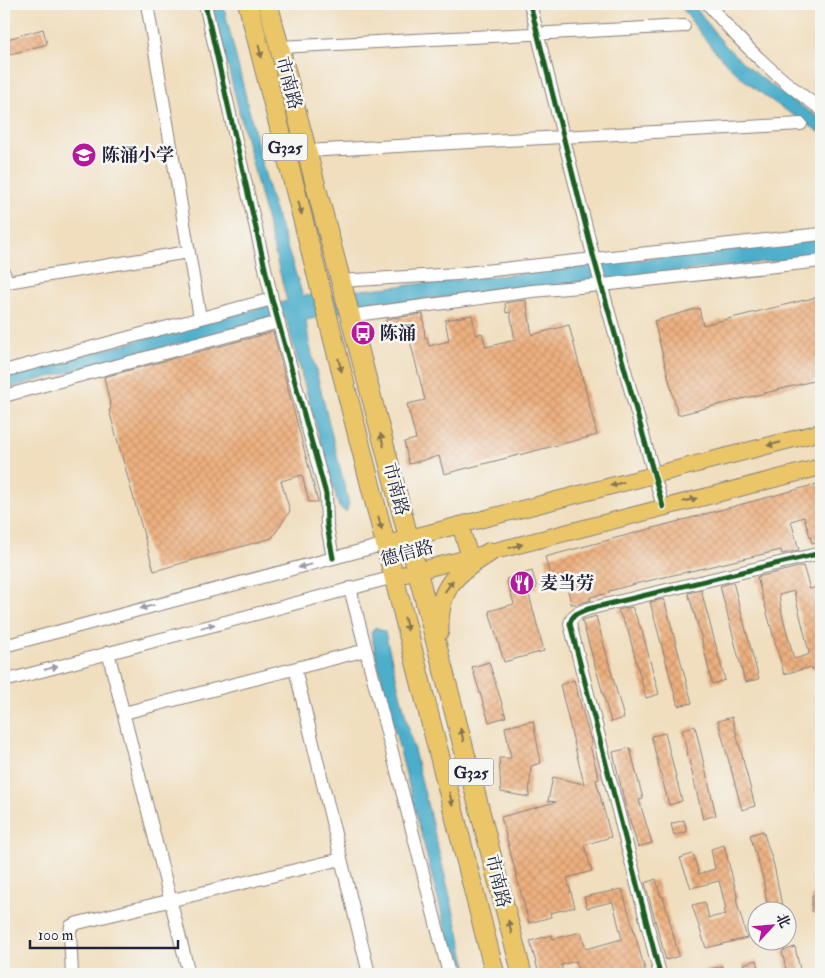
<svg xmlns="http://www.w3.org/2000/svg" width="825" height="978" font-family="'IM FELL Double Pica','Noto Serif SC',serif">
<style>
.water{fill:#4caecb;stroke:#376883}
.building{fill:url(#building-cross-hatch);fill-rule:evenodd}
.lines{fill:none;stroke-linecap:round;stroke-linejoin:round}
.minor-casing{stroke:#89807c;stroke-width:14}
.major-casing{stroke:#89807c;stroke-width:18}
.highway-casing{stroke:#89807c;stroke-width:21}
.minor{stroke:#fff;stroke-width:12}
.major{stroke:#eac669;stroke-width:16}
.highway{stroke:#eac669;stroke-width:19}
.cycleway-casing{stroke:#f6f6f2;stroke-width:8}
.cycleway{stroke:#1b5e20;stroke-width:5}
.oneway{fill:#867452}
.oneway2{fill:#9c9ca7}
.labels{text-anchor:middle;stroke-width:5;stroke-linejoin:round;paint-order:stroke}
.shield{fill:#f6f6f2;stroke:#626272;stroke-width:1}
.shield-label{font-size:16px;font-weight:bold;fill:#22223b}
.street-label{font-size:18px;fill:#22223b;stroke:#f6f6f2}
.poi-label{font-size:18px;font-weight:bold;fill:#22223b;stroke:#f6f6f2;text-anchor:start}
</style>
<defs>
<pattern id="building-cross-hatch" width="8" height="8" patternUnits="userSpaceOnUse" patternTransform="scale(1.25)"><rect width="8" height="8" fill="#edb07f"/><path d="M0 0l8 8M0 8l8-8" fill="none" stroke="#cb976f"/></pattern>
</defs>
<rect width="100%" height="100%" fill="#f6f6f2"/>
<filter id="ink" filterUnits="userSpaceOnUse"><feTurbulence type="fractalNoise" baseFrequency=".02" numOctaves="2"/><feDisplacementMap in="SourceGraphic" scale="10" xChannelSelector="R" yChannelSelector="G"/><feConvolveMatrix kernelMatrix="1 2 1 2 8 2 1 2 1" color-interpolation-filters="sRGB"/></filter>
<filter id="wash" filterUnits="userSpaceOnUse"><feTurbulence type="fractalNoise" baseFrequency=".0096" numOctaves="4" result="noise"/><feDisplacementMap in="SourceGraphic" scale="20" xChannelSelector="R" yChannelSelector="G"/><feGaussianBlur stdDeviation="1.12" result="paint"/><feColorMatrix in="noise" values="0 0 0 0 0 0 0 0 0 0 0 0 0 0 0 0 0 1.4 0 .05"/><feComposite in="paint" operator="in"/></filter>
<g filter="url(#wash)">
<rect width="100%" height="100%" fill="#f0debe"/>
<path class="water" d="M212 4H223L270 195 303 296 515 274 821 239V256L373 305 306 320 309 342 349 504 346 512 339 507 286 319 279 317 4 389V376L287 301Z
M679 4H693C703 17 713 31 724 44 752 74 787 97 821 119V133C784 109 743 85 714 50 701 35 690 19 679 4Z
M375 627 385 632 469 974H457L377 661 371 633Z"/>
<g id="blocks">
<path class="building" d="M43 29 47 44 4 56V40Z
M821 296V379L678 415 654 321 699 308 703 325Z
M526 300 532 335 569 325 597 435 444 474 439 456 409 464 404 442 416 439 407 404 425 400 407 329 387 332 386 319 423 314 425 338 427 337 429 346 449 341 445 320 472 315 476 335 482 333 486 347 515 340 510 312 506 313 505 303Z
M273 332 318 502H309L302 475 281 481 290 511 272 538 154 571 109 410 111 409 104 377Z
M821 483V541L812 543 804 517 791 521 799 550 782 554 781 550 639 583 609 591V593L590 597 591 600 578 604H571L565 575 551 579 545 557Z
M803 566 810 589 821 586V604L816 605 821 625 819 626 821 667 812 669 811 667 784 674 757 577ZM794 591 809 652 808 655 794 659 782 614 779 595Z
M532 571 537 588 528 591 544 651 504 662 489 611 514 604 506 579Z
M733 582 759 679 745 682 720 586Z
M701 590 725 680 712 684 701 636 688 593Z
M664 599 692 703 678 706 650 602Z
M632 607 642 631 659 694 646 698 628 631 618 610Z
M596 616 624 718 611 722 582 620Z
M489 662 506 717 489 722 472 667Z
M574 680 592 745 590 746 599 779 596 780 611 837 584 845 592 871 567 878 575 907 550 913 551 917 529 923 501 817 556 802 548 801 553 777 584 784 560 685Z
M732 717 755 806 742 810 718 721Z
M533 721 541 763 531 766 529 797 501 792 499 758H511L505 727Z
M695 726 716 815 703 819 682 730Z
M665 733 682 801 669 805 651 736Z
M630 748 643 799 639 800 652 843 638 847 625 804 613 752Z
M684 820 687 832 674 835 671 824Z
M763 831 774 865 782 906 768 910 763 878 750 835Z
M724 845 738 899H736L747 938 706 948 692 905 705 902 709 918 726 914 724 910 726 909 719 881 691 888 680 858 693 854 699 874 715 869 711 849Z
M656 879 661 897 663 896 679 956 666 960 645 883Z
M622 889 646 973 607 974 606 970 592 974H579L576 961 561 965 564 974H539L530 941 552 935 553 939 581 932 586 949 622 939 613 903 611 902 587 908 584 897Z
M812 895H821V912H812Z
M795 947 801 974H787L782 951Z
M757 960 760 972 746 974 743 964Z
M722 966 725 974H701L700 972Z"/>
</g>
</g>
<g filter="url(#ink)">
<use href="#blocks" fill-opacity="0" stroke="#89807c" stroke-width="1"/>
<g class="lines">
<defs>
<path id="minor" d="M147 4 200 318
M205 4 272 299 326 494 327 526 333 558
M530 4 593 255 663 507
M708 4C742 45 778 79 821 109
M279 47 684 26
M306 151 801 124
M4 273 7 282 188 252
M340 281 457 274 821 234
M349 316 532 291 602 285 821 261
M4 371 272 299
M4 396 279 322
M350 588 449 974
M4 646 386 544
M108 652 189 974
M295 669 369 974
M4 681 394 577
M124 713 366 650
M72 974 70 933 71 926 78 923 341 859
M660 974 570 624C572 614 579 612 588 609L821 553"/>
<path id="major" d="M460 525 470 557
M386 544 821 432
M394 577 821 467"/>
<path id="highway" d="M248 4 495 974
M268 4C351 328 440 650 522 974
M439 631C438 586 455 574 490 552"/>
</defs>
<use href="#minor" class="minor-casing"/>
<use href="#major" class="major-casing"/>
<use href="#highway" class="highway-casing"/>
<use href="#minor" class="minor"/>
<use href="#major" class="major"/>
<use href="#highway" class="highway"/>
<defs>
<path id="cycleway" d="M205 4 272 299 326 494 327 526 333 558
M530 4 593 255 663 507
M660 974 570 624C572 614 579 612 588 609L821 553"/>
</defs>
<use href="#cycleway" class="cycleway-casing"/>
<use href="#cycleway" class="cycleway"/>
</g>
<defs><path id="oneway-solid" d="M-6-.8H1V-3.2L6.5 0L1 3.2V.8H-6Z" transform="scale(1.25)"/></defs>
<g class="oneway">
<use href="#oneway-solid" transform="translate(260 51) rotate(76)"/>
<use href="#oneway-solid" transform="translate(300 208) rotate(76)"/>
<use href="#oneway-solid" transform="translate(340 365) rotate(76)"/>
<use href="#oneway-solid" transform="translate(382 440) rotate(-105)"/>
<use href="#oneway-solid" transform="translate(774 444) rotate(166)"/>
<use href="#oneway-solid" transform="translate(617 484) rotate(165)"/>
<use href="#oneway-solid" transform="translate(690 500) rotate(-14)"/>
<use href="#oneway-solid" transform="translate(380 523) rotate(76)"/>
<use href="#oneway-solid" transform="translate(516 546) rotate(-15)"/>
<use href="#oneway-solid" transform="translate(449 586) rotate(-55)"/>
<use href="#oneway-solid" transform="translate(406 624) rotate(76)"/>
<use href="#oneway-solid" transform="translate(462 735) rotate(-104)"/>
<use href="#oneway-solid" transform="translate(451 799) rotate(76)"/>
<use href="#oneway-solid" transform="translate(510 927) rotate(-104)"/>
</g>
<g class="oneway2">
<use href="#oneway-solid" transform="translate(305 566) rotate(166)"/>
<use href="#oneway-solid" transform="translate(147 607) rotate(165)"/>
<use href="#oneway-solid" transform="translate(208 626) rotate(-15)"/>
<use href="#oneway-solid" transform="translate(51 668) rotate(-16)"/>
</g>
</g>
<defs>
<symbol id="school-disc" viewBox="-11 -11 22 22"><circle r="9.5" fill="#b5179e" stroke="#f6f6f2"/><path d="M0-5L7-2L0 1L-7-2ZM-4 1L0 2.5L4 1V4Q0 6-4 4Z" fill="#fff"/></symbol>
<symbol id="bus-disc" viewBox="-11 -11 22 22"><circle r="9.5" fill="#b5179e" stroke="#f6f6f2"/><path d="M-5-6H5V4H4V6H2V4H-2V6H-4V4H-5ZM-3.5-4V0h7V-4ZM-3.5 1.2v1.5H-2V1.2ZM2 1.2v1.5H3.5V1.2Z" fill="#fff"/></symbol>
<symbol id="restaurant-disc" viewBox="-11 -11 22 22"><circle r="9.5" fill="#b5179e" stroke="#f6f6f2"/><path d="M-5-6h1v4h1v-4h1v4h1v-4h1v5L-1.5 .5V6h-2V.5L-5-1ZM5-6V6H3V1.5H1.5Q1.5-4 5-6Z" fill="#fff"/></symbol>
</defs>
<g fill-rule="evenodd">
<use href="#school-disc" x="70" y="141" width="28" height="28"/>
<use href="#bus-disc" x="349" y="319" width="28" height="28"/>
<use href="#restaurant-disc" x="508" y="569" width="28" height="28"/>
</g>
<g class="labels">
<g class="shield">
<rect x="262.5" y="133.5" width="45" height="27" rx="4"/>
<rect x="448.5" y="758.5" width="45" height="27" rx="4"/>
</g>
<g class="shield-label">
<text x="285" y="153">G325</text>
<text x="471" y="778">G325</text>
</g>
<g class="street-label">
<text transform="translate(289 83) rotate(75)" y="6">市南路</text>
<text transform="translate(396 489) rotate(75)" y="6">市南路</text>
<text transform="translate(407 553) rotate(-15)" y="6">德信路</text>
<text transform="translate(498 881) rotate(76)" y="6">市南路</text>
</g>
<g class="poi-label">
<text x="102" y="161">陈涌小学</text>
<text x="380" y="339">陈涌</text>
<text x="540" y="589">麦当劳</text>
</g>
</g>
<rect width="825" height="978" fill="none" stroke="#f6f6f2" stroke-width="20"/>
<g transform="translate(772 926) rotate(64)"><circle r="24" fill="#f6f6f2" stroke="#a1a1a9"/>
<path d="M0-4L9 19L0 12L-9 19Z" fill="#b5179e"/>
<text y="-8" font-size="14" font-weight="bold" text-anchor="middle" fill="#22223b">北</text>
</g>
<path d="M30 940v8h148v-8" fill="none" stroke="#22223b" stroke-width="2.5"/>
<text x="38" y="940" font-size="15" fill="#22223b" stroke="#f6f6f2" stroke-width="4" paint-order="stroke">100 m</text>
</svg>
